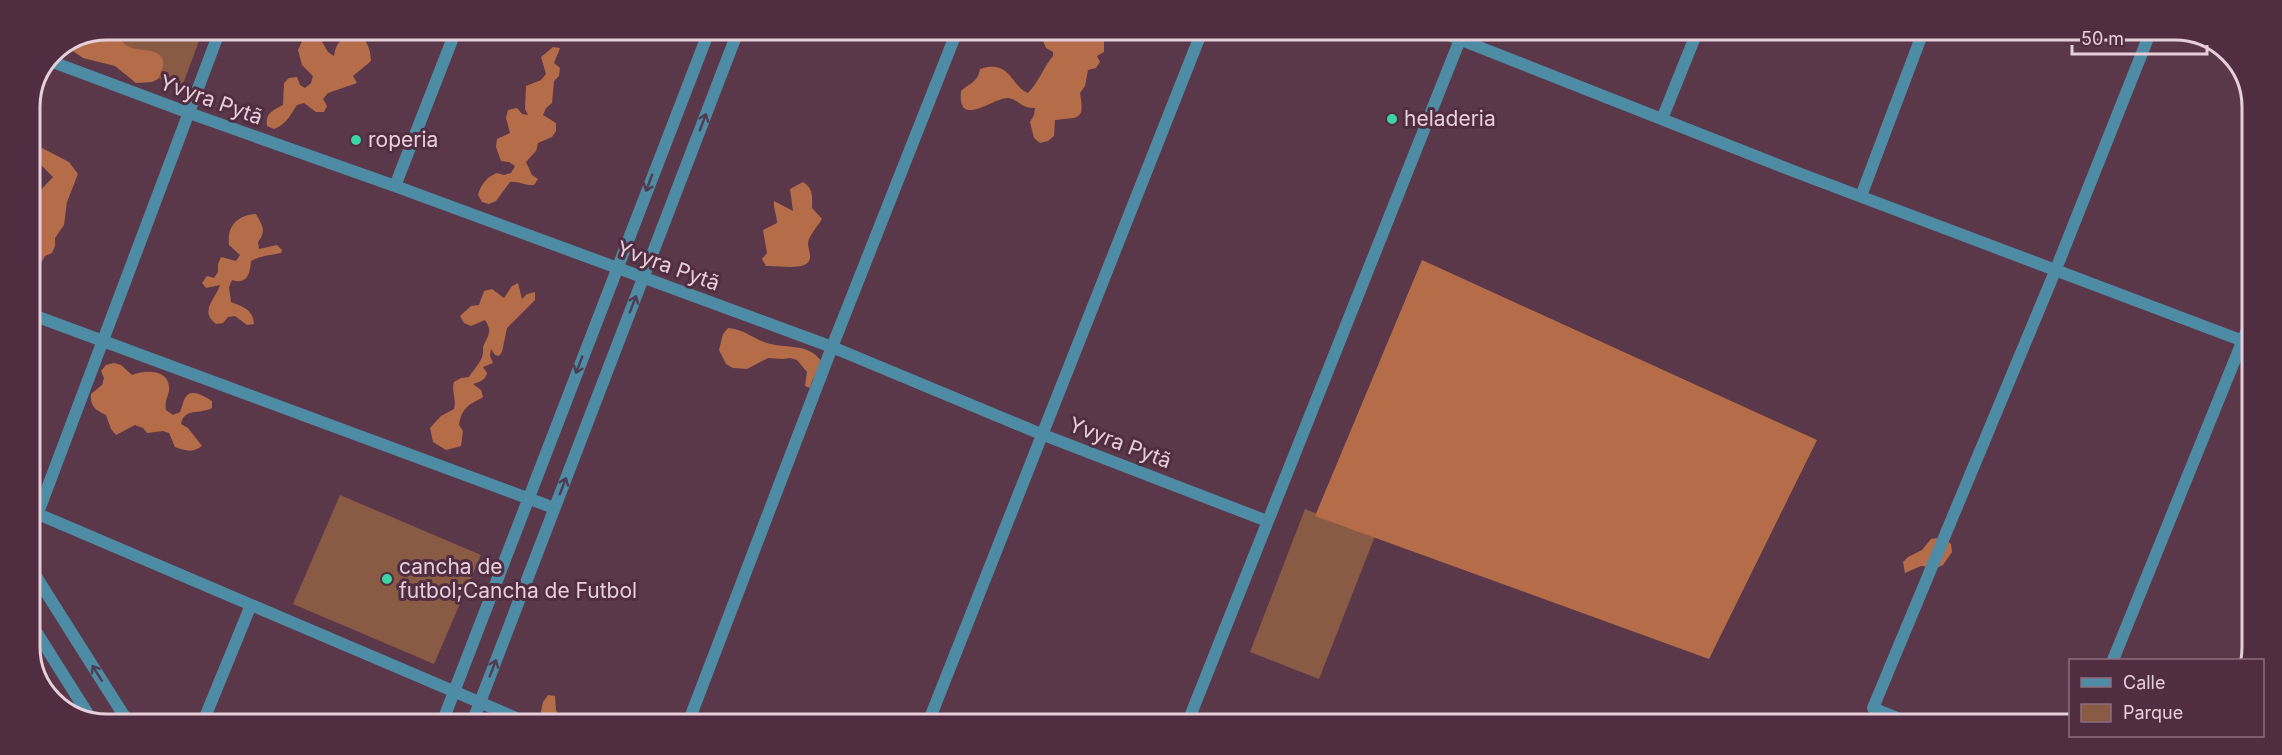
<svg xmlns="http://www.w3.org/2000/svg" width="2282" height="755" font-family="Inter,sans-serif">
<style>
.green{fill:#895b44}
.forest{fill:#b46d48}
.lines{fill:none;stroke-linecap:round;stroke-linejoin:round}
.street{stroke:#4e8ba5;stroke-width:12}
.oneway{stroke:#503b4f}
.poi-dot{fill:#3bd4a4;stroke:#502d40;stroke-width:2}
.labels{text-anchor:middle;stroke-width:6;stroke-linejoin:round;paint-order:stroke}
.street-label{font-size:21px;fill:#e6cfda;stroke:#502d40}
.poi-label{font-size:21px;fill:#e6cfda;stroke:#502d40;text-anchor:start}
.rim{fill:none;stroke:#e6cfda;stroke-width:3}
</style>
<rect width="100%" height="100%" fill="#5b374a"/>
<path class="green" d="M108 30H203L182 87 71 45Z
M340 495 481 555 434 664 293 604Z
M1305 509 1375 536 1319 679 1250 652Z"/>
<path class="forest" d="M108 30H115C118 35 121 42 127 46 142 54 176 44 158 79L152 82 136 83 115 66 83 58 67 47Z
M1072 31 1085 34 1099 31 1104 40V52L1097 56 1100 62 1096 68 1088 70 1085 86 1080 93C1085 121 1079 117 1055 120L1054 136 1048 141 1040 143 1034 138 1030 122 1034 115 1035 108C1021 109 1019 99 1008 98 994 97 957 130 961 91 970 83 978 82 980 69 1011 59 1011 87 1028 93 1039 82 1043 68 1053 56V52L1046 48 1043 41 1046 35H1061Z
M310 32 317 33 328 52 334 56C337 29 370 25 371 61L353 76 357 83 328 93 323 99 327 106 324 112H316L304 103 297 105C290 115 287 124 274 129L267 126C265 113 272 111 283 105L284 83 289 78 297 77 300 85 305 88 311 83 313 76 302 65 298 50 304 37Z
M553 47 560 48 554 63 560 68 559 76 554 81 552 103 546 108 543 115 556 123V131L552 137 538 143 536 151 526 162 532 175 538 179 534 185C525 186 519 181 510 182L496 201 489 204 482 202 478 195C481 184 487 177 497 173L504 175 511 173 515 166 509 162 501 161 496 147 497 139 510 133 506 118 508 110 517 108 522 114 528 115 525 109 526 86 541 80 546 74 541 57Z
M42 148 69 162 78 174 67 202 64 225 55 238V246L52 253 45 256 30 283V248L35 250 41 245 39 238 33 232 30 233V189L37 194 53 177 36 160V152Z
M803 182C814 189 812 197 812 208L822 219C818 226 812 232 809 239 806 246 811 252 810 258 808 272 778 265 766 266L762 259 767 253 763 230 777 223C777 215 773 209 774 201L793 211 790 189Z
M256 214C262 225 267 231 258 242L259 249 277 245 282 250 281 253C271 255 259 256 251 261 250 274 247 285 232 280L229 287 231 302C243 307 253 309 254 324L247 325 235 316 228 317 223 323 216 324C199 311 215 300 220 285L206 288 202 283 207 276 214 278 218 272V264L221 257 236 261 240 255 229 245C227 226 237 215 256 214Z
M1422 260 1817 440 1709 659 1315 516Z
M518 283 522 299 527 294 535 292V300L507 328 502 352 499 356 495 355 491 349 490 356 493 363 483 367 487 373C485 381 479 382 473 384L481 390 483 397C470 405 462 406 459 425L463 431 461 446 446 450 433 442 430 428 441 416 454 409C457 399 451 392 454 382L461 378 469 377C475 367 485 360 483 347 488 335 493 332 485 320L471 326 464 323 460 316 471 306 479 305 484 291 492 289 504 298 512 286Z
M728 328C743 329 751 337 764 342 784 350 808 341 822 362L812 381 810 388 805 386 807 372 797 360 790 358 783 359 768 358 747 369 733 368 726 364 719 350 723 334Z
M114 363 121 365 132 375C144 370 168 369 169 387 170 395 164 399 166 410L173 415 180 412C182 408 183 401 185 398 191 387 205 397 212 401V408C199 415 185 407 181 424L188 428 202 446C192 453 186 451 175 447L169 433 163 431 147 433 143 428 135 425 116 435 111 429 106 415C96 410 90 407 91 394L102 385 104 378 101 371 106 365Z
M1938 538 1945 539 1951 544 1952 552 1943 565 1937 568 1921 566 1905 573 1903 562 1908 557 1922 550 1931 539Z
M548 695 555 696 556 710 563 723 584 716 591 723H544L540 716 543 702Z"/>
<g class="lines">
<path class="street" d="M1441 32 1801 174 2251 344
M50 61 189 113 395 186 832 347 1041 434 1267 521
M1662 119 1697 32
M395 186 456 30
M1861 196 1923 32
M30 314 554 508
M38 514 528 723
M30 534 220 30
M30 567 128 722
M30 622 93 722
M2113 660 2251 320
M203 722 251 605
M442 723 709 31
M472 723 738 31
M688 723 832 347 957 31
M928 723 1202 31
M1187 724 1463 32
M1914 725 1873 708 2056 269 2150 33"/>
</g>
<defs><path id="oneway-shaft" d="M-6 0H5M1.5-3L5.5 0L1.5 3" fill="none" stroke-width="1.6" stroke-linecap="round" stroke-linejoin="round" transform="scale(1.5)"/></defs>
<g class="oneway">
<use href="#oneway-shaft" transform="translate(703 122) rotate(-69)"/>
<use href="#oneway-shaft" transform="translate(649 183) rotate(111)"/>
<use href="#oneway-shaft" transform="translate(633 304) rotate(-69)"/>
<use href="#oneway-shaft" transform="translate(579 365) rotate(111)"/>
<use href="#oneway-shaft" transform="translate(563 486) rotate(-69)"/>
<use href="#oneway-shaft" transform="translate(493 668) rotate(-69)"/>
<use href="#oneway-shaft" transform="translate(97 673) rotate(-122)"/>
</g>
<g class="poi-dot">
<circle cx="1392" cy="119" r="6"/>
<circle cx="356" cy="140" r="6"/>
<circle cx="387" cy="579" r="6"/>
</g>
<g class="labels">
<g class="street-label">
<text transform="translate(211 100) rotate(20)" y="7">Yvyra Pytã</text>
<text transform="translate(668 266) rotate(20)" y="7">Yvyra Pytã</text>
<text transform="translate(1120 443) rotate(21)" y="7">Yvyra Pytã</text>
</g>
<g class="poi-label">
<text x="1404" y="126">heladeria</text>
<text x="368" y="147">roperia</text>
<text x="399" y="574">cancha de<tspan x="399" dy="24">futbol;Cancha de Futbol</tspan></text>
</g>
</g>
<path d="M0 0H2282V755H0ZM107 40H2175A67 67 0 0 1 2242 107V647A67 67 0 0 1 2175 714H107A67 67 0 0 1 40 647V107A67 67 0 0 1 107 40Z" fill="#502d40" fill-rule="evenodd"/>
<path class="rim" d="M107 40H2175A67 67 0 0 1 2242 107V647A67 67 0 0 1 2175 714H107A67 67 0 0 1 40 647V107A67 67 0 0 1 107 40Z"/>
<rect x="2069" y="659" width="195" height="78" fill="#502d40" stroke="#8c6e7e" stroke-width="1.5"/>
<rect x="2081" y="678" width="30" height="9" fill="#4e8ba5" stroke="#8c6e7e" stroke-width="1.5"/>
<text x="2123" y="689" font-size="18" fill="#e6cfda">Calle</text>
<rect x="2081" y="704" width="30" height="18" fill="#895b44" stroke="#8c6e7e" stroke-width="1.5"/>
<text x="2123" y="719" font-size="18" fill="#e6cfda">Parque</text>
<path d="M2072 45v9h135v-9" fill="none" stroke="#e6cfda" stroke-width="3"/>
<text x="2081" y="45" font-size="18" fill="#e6cfda" stroke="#502d40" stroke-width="4.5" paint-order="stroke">50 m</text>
</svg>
